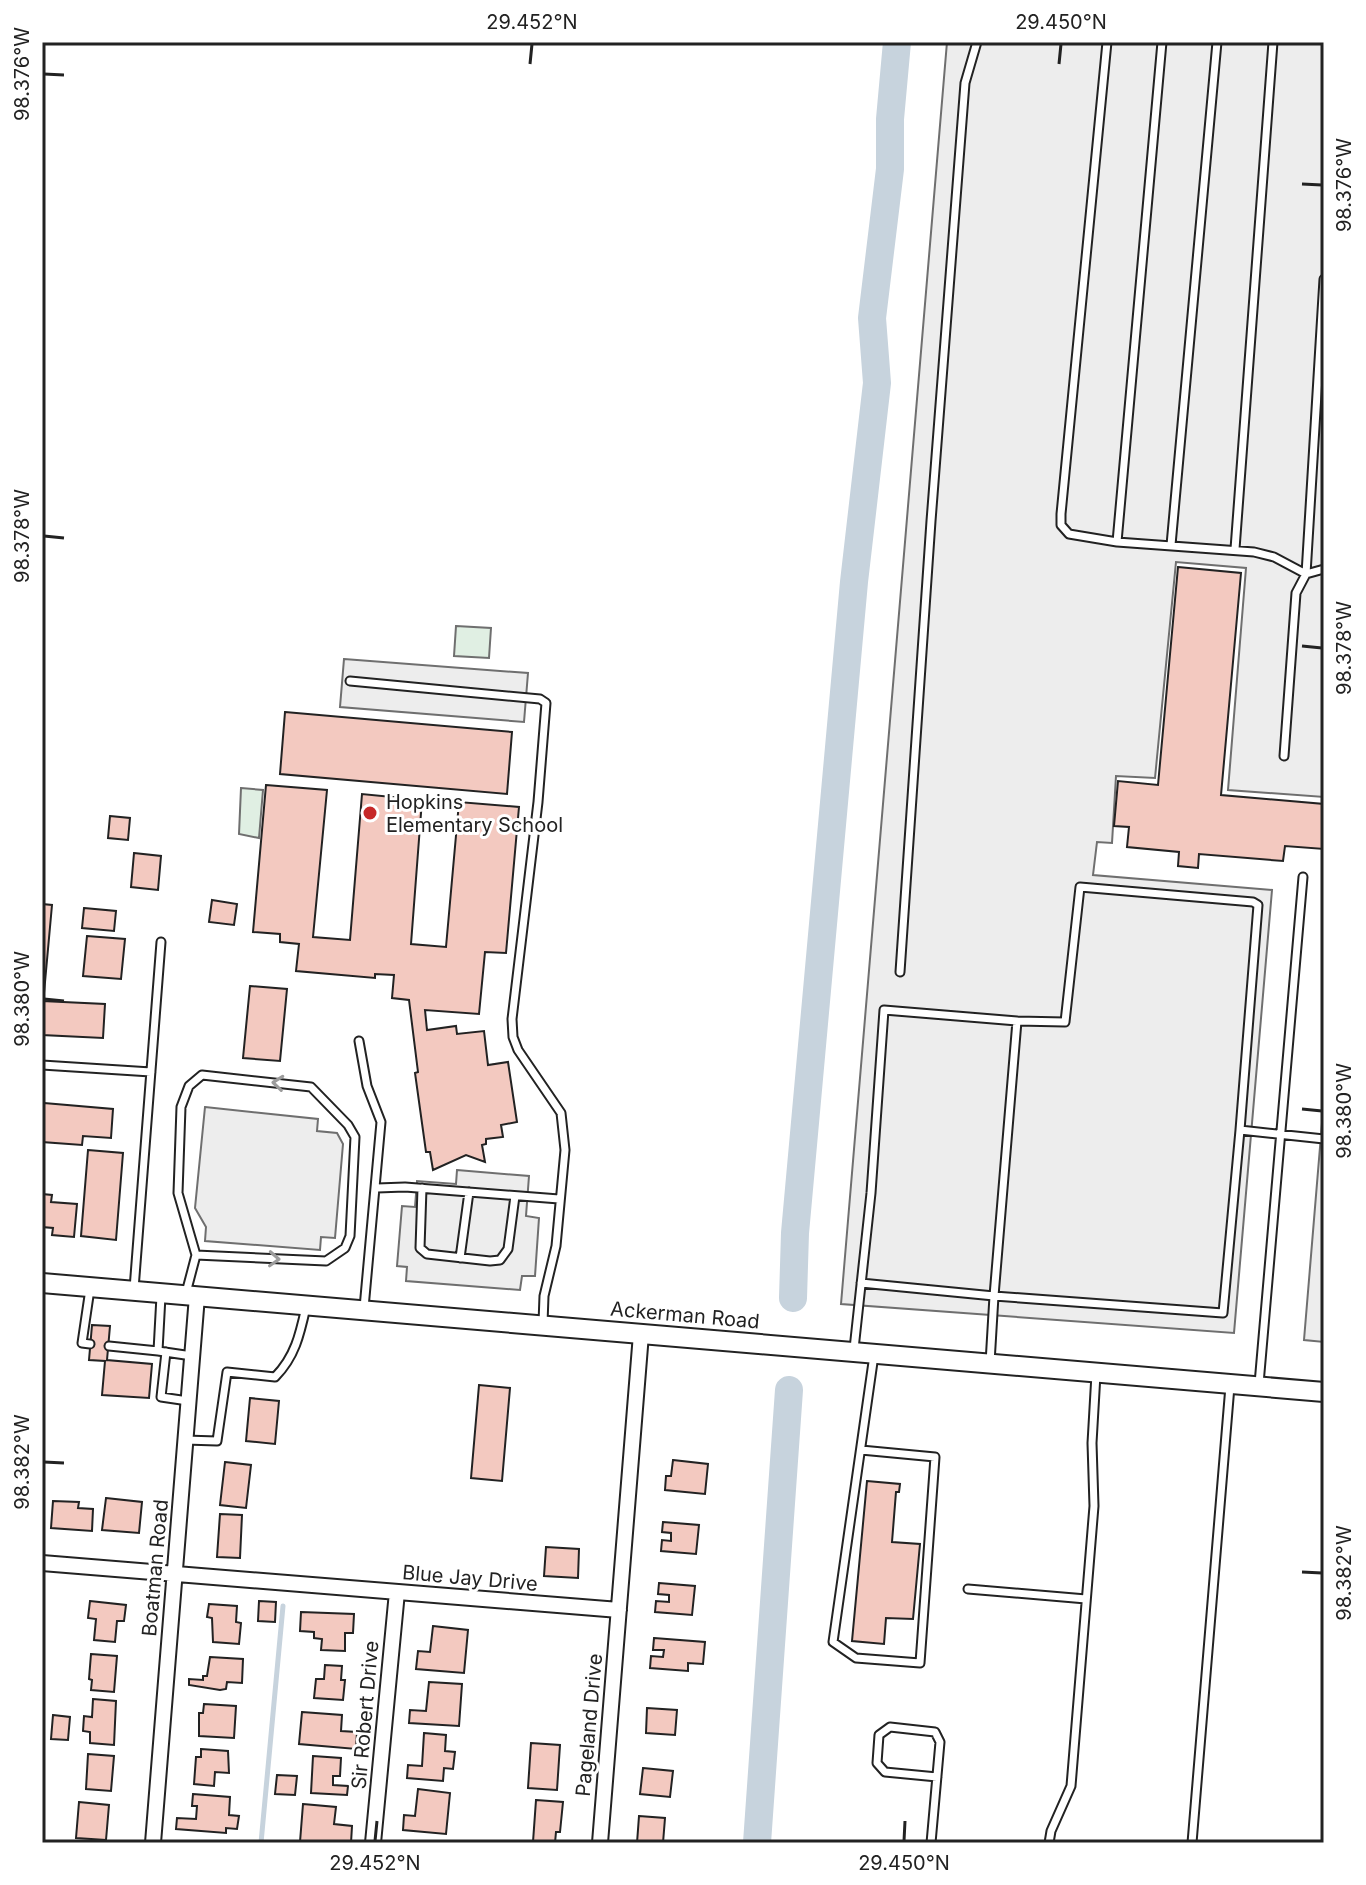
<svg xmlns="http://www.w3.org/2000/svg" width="1366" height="1885" font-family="Inter,sans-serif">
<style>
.green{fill:#e0efe3;stroke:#6f6f6f;stroke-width:2}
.parking{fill:#ededed;stroke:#6f6f6f;stroke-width:2}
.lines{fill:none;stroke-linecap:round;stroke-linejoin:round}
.stream{stroke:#c7d3dd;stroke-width:5}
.river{stroke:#c7d3dd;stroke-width:28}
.building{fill:#f3c9c0;stroke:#222;stroke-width:2}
.service-casing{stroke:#222;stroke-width:11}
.minor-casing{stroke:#222;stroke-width:18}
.tertiary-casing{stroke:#222;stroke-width:22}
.service{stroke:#fff;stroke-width:7}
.minor{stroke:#fff;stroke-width:14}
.tertiary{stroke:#fff;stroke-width:18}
.oneway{stroke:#9c9c9c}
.ticks{fill:none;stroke:#222;stroke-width:3}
.poi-dot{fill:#c62828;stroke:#fff;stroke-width:3}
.labels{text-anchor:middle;stroke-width:6;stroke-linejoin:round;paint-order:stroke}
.poi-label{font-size:20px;fill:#222;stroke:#fff;text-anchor:start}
.street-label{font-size:20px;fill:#222;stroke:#fff}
.neatline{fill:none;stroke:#222;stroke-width:3}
.ticks-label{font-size:20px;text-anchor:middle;fill:#222}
</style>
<rect width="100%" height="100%" fill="#fff"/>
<path class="green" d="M456 626 491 628 489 658 454 656Z
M241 788 263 790 259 838 239 834Z"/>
<path class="parking" d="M947 42H1324V797L1228 790 1246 568 1176 562 1155 778 1116 776 1112 843 1097 842 1093 875 1272 890 1234 1333 841 1304Z
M344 659 528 673 524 722 340 707Z
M1324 1099V1342L1304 1340Z
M205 1107 318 1119 317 1131 337 1133 343 1144 335 1238 321 1237 320 1250 205 1241 206 1227 195 1208Z
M457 1170 529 1176 526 1216 539 1218 535 1276H522L520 1290 406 1281 407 1267 397 1266 402 1206 415 1207 417 1181 456 1184Z"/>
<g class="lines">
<path class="stream" d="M261 1843 283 1606"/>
<path class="river" d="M793 1298 795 1233 854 582 877 383 872 318 890 169V119L897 42
M757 1843 789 1390"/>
</g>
<path class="building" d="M1178 567 1241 573 1221 795 1324 804V849L1285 846 1283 861 1199 854 1198 868 1178 866 1179 852 1127 847 1129 827 1114 826 1118 781 1158 785Z
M285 712 512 732 507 794 280 774Z
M266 785 327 790 313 937 350 940 362 794 422 800 411 944 446 947 459 802 519 807 506 953 485 952 479 1014 425 1010 427 1030 456 1026 457 1034 484 1031 488 1065 508 1062 517 1122 501 1125 503 1137 486 1139V1144L482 1145 485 1162 466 1155 433 1170 430 1152H426L415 1073 418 1072 409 1000 392 998 394 975 375 974V978L296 971 299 944 280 942V934L253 932Z
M110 816 130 818 128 840 108 838Z
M134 853 161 856 158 890 131 887Z
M212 900 237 904 234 925 209 922Z
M42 904 52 905 44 993H42Z
M84 908 116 911 114 931 82 928Z
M87 936 125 939 121 979 83 976Z
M250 986 287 989 280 1061 243 1058Z
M42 1001 105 1004 103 1038 42 1035Z
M44 1103 113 1109 111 1138 83 1136 82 1145 42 1142Z
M88 1150 123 1153 116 1240 81 1236Z
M42 1194 52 1195 51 1202 77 1204 74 1237 52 1235 53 1228 42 1227Z
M92 1325 110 1326 107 1360 152 1364 149 1398 102 1395 105 1361 89 1360Z
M479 1385 510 1388 502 1481 471 1478Z
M250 1398 279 1401 275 1444 246 1441Z
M673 1460 708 1464 705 1494 665 1490 666 1476H671Z
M225 1462 251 1465 246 1508 220 1505Z
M867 1481 900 1484 899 1492H896L892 1542 920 1544 913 1619 886 1618 884 1644 852 1641Z
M106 1498 142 1502 139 1533 102 1530Z
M53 1501 79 1502 78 1508 93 1509 92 1531 51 1528Z
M220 1514 242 1515 240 1558 217 1557Z
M663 1522 699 1525 696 1554 661 1551 662 1540 671 1541V1533L662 1532Z
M546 1547 579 1549 578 1578 544 1576Z
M659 1583 695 1586 692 1615 655 1612 656 1601 669 1602V1595L658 1594Z
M90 1601 126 1605 124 1621H117L115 1642 94 1640 96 1619 88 1618Z
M259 1601 276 1602 275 1622 258 1621Z
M209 1604 237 1606 236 1622 241 1623 239 1644 213 1642 212 1618 207 1617Z
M301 1612 354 1614 353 1633H345V1651L321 1650 322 1639 314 1638V1632L300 1631Z
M433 1626 468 1630 464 1673 416 1669 418 1651 430 1652Z
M654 1638 705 1642 703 1664 688 1663V1671L650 1668 651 1656 663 1657 664 1650H653Z
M91 1654 117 1656 114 1692 91 1690 92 1680 89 1679Z
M210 1657 243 1659 242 1683 227 1682 226 1689 220 1690 189 1685V1679L203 1680V1676H207Z
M325 1665 342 1666 341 1680H345L343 1700 314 1698 316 1679H324Z
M429 1682 462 1684 459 1726 409 1723 410 1710 426 1711Z
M93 1699 116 1701 114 1745 90 1743V1732L83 1731 84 1716 92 1717Z
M204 1704 236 1706 234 1738 199 1736V1713H203Z
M647 1708 677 1710 675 1735 646 1733Z
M302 1712 342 1715 341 1731 357 1732 356 1749 299 1744Z
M53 1715 70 1717 68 1740 51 1739Z
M424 1733 446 1735 445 1751 455 1752 453 1769 444 1768 443 1781 407 1778 408 1765 422 1766Z
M531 1743 560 1745 557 1790 528 1788Z
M201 1749 228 1751 229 1773 215 1772 214 1786 194 1784 196 1757H201Z
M88 1754 114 1756 111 1791 86 1789Z
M313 1756 341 1758 340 1776H333V1785L348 1786 347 1795 311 1793Z
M643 1768 673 1771 670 1797 640 1794Z
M277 1775 297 1776 295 1795 275 1794Z
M418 1789 450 1793 446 1834 403 1830 404 1815 415 1816Z
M193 1794 230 1797 229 1815 239 1816 237 1829 226 1828V1833L176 1829 177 1818 196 1819 197 1806H192Z
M536 1800 563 1802 560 1832H556L555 1843 533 1842Z
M79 1802 109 1805 106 1840 76 1838Z
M303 1804 336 1807 334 1824 352 1826 351 1843 300 1842Z
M639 1816 665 1818 663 1843H637Z"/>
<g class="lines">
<defs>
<path id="service" d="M1107 42 1061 514V525L1069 534 1117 542 1254 552 1274 557 1306 574 1324 279
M1117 542 1162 42
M1171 545 1217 42
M1235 549 1273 42
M350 681 540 699 546 703 538 802 512 1019 513 1037 518 1050 561 1113 565 1150 556 1246 544 1296 543 1323
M1284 756 1296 593 1306 574 1324 569
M900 972 931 521 965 83 977 42
M1017 1021 994 1296 1223 1313 1240 1130
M359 1041 367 1086 381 1122 364 1308
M42 1065 151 1072
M377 1188 405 1187 559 1199
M422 1188 420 1248 427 1254 490 1261 500 1260 508 1249 515 1196
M460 1258 469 1192
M861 1283 994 1296 990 1363
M90 1289 82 1343 90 1344
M134 1289 161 942
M186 1293 196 1255 178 1193 181 1107 189 1086 202 1075 311 1087 348 1125 355 1137 350 1236 345 1248 326 1261 196 1255
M161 1296 158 1351 192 1356
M109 1346 158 1351
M854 1349 871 1193 884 1010 1017 1021 1065 1022 1080 887 1253 902 1258 905 1240 1130 1324 1139
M166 1352 161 1397 188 1401
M1259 1384 1303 877
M185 1440 217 1441 227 1372 275 1377C295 1357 300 1334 306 1307
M861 1450 935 1457 920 1663 856 1658 833 1642 874 1355
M968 1589 1086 1599
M931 1843 940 1742 935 1732 890 1727 879 1735 877 1763 885 1772 937 1777
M1049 1843 1051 1831 1071 1786 1094 1506 1092 1443 1096 1374
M1192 1843 1230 1386"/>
<path id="minor" d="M42 1563 619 1610
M153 1843 197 1296
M373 1843 397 1592
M600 1843 641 1334"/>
<path id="tertiary" d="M42 1283 1324 1392"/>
</defs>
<use href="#service" class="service-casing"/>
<use href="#minor" class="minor-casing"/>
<use href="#tertiary" class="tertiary-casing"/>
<use href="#service" class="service"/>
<use href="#minor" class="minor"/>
<use href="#tertiary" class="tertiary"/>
</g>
<defs><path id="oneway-chevron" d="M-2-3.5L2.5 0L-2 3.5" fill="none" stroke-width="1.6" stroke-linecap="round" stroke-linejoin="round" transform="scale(2)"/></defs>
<g class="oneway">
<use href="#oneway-chevron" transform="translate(278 1083) rotate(-174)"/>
<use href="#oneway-chevron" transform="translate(274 1259) rotate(3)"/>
</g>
<path class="ticks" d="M530 64 532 44M1059 64 1061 44M44 74 64 75M1302 184 1322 185M44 536 64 538M1302 646 1322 648M44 999 64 1001M1302 1109 1322 1111M44 1462 64 1463M1302 1572 1322 1573M375 1841 377 1821M904 1841 905 1821"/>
<circle class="poi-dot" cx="370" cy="813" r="8"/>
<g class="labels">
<g class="poi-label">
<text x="386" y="809">Hopkins<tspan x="386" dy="23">Elementary School</tspan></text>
</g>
<g class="street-label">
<text transform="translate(685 1315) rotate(5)" y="7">Ackerman Road</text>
<text transform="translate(155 1568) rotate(-85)" y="7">Boatman Road</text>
<text transform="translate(470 1578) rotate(5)" y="7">Blue Jay Drive</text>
<text transform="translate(365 1715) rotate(-85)" y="7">Sir Robert Drive</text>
<text transform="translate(589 1725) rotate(-85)" y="7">Pageland Drive</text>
</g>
</g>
<rect width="1366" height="1885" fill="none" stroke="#ffffff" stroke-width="88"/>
<rect x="44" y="44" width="1278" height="1797" class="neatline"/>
<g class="ticks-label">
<text x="532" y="29">29.452°N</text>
<text x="1061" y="29">29.450°N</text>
<text transform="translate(22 74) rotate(-90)" y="7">98.376°W</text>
<text transform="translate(1344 185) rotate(-90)" y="7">98.376°W</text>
<text transform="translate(22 536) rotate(-90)" y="7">98.378°W</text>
<text transform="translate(1344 648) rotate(-90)" y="7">98.378°W</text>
<text transform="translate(22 999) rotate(-90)" y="7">98.380°W</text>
<text transform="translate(1344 1111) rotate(-90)" y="7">98.380°W</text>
<text transform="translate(22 1462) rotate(-90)" y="7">98.382°W</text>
<text transform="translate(1344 1573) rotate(-90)" y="7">98.382°W</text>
<text x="375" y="1870">29.452°N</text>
<text x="904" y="1870">29.450°N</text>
</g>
</svg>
